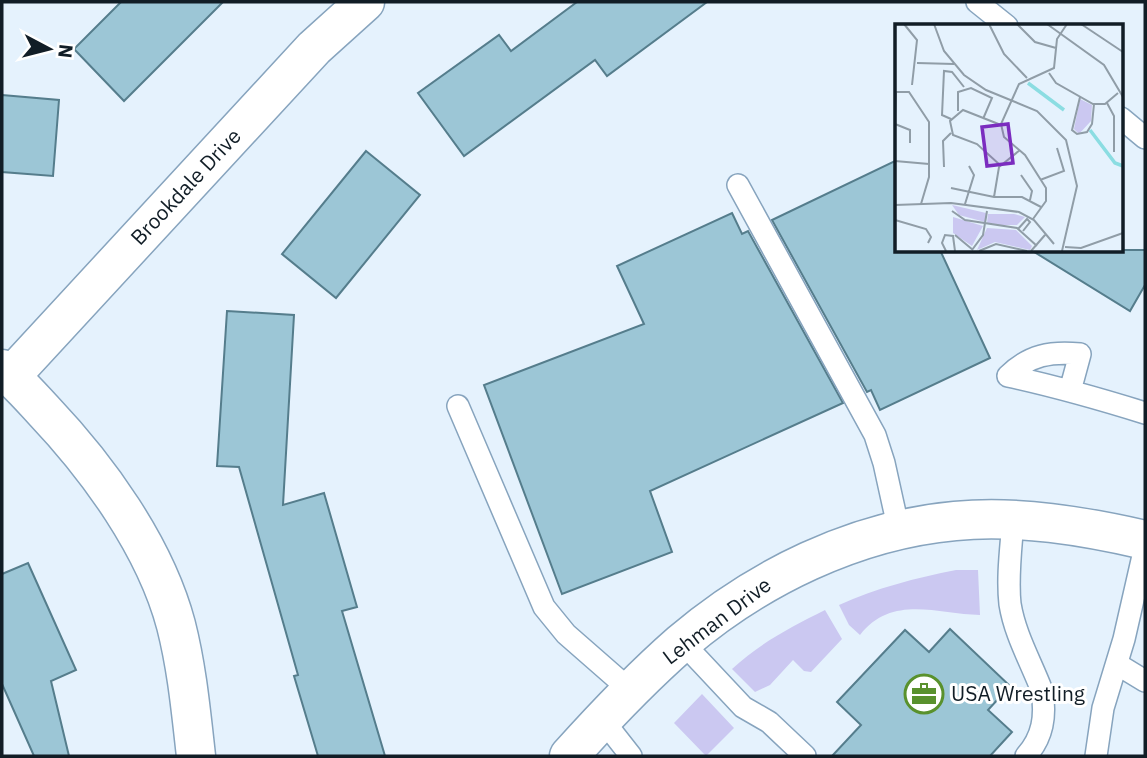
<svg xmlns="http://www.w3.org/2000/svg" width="1147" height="758" font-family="'IBM Plex Sans',sans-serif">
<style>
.green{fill:#cbc8f1}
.building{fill:#9cc6d6;stroke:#557d8c;stroke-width:2}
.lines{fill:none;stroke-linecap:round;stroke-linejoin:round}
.service-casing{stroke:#87a4be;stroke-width:24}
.minor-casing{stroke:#87a4be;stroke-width:41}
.service{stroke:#fff;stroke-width:21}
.minor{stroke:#fff;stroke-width:38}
.labels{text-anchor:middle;stroke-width:6;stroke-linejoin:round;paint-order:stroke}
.street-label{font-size:21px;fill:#111d26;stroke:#fff}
.poi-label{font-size:21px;fill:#111d26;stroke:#fff;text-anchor:start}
.inset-river{fill:none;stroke:#8bdde2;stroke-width:3.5}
.inset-road{fill:none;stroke:#909da7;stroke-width:2}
.view{fill:#7b2cbf;fill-opacity:0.15;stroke:#7b2cbf;stroke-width:3.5}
.inset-edge{fill:none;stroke:#111d26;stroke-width:3.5}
</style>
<rect width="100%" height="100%" fill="#e5f2fd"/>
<path class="green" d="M956 570H978L980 615C937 614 892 594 860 635L849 625 839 605C876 588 916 578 956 570Z
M825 610 842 639 811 672 804 671 793 660 770 685 755 692 732 669C760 643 791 627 825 610Z
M702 694 734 728 706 756 674 723Z"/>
<path class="building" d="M121 2H223L124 101 74 49Z
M577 2H707L607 76 595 60 464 156 418 93 499 35 511 51Z
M2 95 59 100 53 176 2 172Z
M366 151 420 195 336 298 282 254Z
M897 160V250H940L990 358 880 410 871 390 867 392 772 220Z
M732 213 742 234 748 231 843 403 650 491 672 552 562 594 484 385 644 324 617 266Z
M1031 250H1145V285L1130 311Z
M227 311 294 315 283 505 324 493 357 607 342 611 385 756H318L294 676 298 675 239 467 217 466Z
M28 563 76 670 51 681 69 756H34L2 684V574Z
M950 629 1010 686 988 710 1012 732 990 756H832L861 725 837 702 905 630 929 652Z"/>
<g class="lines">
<defs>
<path id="service" d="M977 2 1007 26
M1121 118 1145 138
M738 185 875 435 884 463 899 531
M1070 391 1080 354C1051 351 1029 355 1008 376 1054 386 1100 399 1145 413
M458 406 544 607 566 634 630 690
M1013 521C1011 548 1007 577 1010 604 1015 635 1031 662 1042 691 1046 716 1043 737 1026 756
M682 642 743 707 769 722 805 756
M1117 664 1145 681
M602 719 631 756
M1096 756 1103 708 1124 639 1145 547"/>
<path id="minor" d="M2 369C17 381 30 396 43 410 98 468 155 546 176 625 187 668 191 712 196 756
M11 376 314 48 365 2
M569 756C604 717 641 678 681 643 757 578 855 530 955 521 1018 515 1084 526 1145 540"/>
</defs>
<use href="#service" class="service-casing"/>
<use href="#minor" class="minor-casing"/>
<use href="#service" class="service"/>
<use href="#minor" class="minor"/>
</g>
<defs>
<symbol id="office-ring" viewBox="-11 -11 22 22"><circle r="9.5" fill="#fff" stroke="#59912d" stroke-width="1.5"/><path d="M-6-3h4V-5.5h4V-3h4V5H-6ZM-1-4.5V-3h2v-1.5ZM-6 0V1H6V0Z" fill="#59912d"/></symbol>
</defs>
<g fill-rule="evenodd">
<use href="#office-ring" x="902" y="672" width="44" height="44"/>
</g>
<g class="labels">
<g class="street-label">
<text transform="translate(186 187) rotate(-47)" y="7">Brookdale Drive</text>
<text transform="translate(717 621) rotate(-37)" y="7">Lehman Drive</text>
</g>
<g class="poi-label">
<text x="951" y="701">USA Wrestling</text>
</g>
</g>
<g transform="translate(895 24)">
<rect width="228" height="228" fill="#e5f2fd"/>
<path d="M185 75 197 81 196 97 184 110 179 105ZM57 181 91 189 90 198 64 191ZM93 190H119L130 193 122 201H103L92 199ZM58 193 88 202 77 222 58 209ZM92 204 121 206 137 222 135 226 100 218 82 226Z" fill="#cbc8f1"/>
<path class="inset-river" d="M133 59 169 86M195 106 220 139 228 142"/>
<path class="inset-road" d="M9 0 22 16 17 61M39 0 49 27 69 51 91 66 142 87 171 116 182 162 167 227M94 0 109 30 132 54M122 0 140 18 161 24M152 0 209 41 228 73M186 0 228 28M22 39 59 40M154 49 161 59 198 80H210L223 69M185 73 177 106 182 110 192 108 197 100 199 80M212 79 219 92V128M63 87V68L76 64 97 74 88 95M56 95 47 91 49 47 57 48 69 63M0 100 15 106V119M0 101 1 68H14L34 98V153L26 180M0 137 34 140M105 141 82 120 58 111 55 97 68 86 106 101M49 143 48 117 56 109M126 151 137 167 135 176M145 156 169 147 162 124M56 164 99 173H127L146 183M99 173 104 143 125 126M70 180 79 151 74 142M0 181 56 179 124 188 139 196 159 220M57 187 70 196 122 204 142 222M138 195 151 177V164L130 131 109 113 106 100 124 60 159 44 162 15 172 0M0 196 31 205 36 213 33 219M123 205 132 195 135 198 128 207M60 211 78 226M170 223 186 224 228 209M77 226 88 211 92 187M51 227 47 219 50 211 58 212 60 227M84 227 101 220 132 227M136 227 150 211"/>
<path class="view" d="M113 100 118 139 92 142 87 103Z"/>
<rect width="228" height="228" class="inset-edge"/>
</g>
<rect width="1147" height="758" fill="none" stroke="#111d26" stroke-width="7"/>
<g transform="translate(49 49) rotate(97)" stroke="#ffffff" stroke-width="5" paint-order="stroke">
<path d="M0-5L12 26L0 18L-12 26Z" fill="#111d26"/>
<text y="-10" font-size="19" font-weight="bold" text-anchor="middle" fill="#111d26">N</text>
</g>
</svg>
